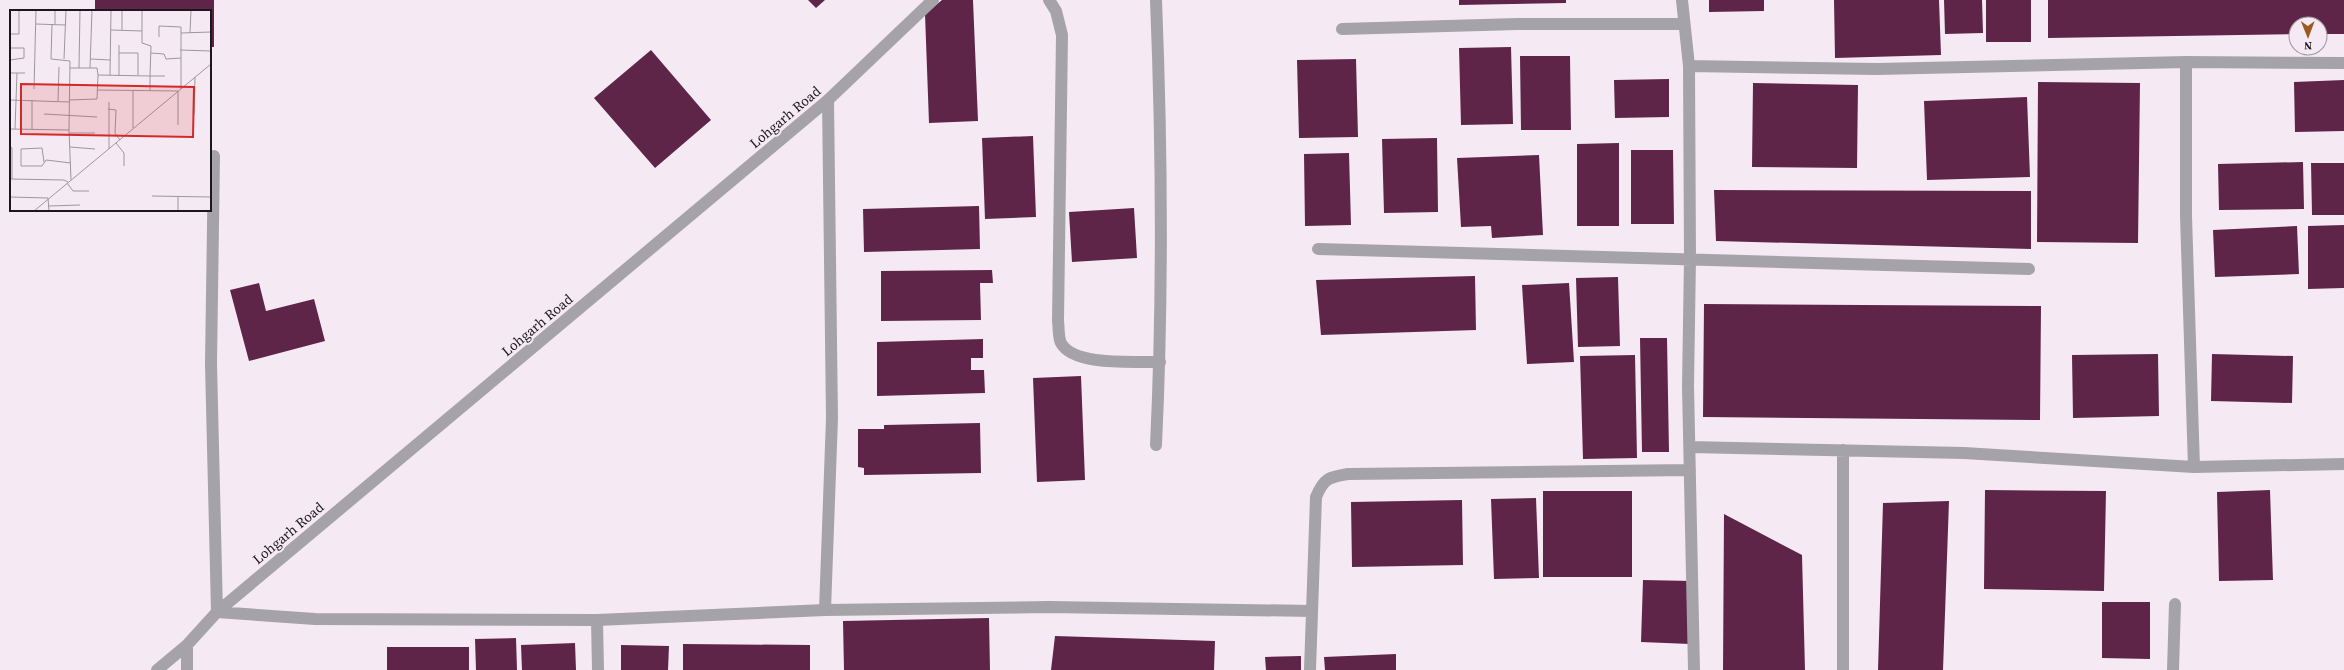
<svg xmlns="http://www.w3.org/2000/svg" width="2344" height="670" font-family="'Source Serif 4',serif">
<style>
.building{fill:#5f2548}
.lines{fill:none;stroke-linecap:round;stroke-linejoin:round}
.street{stroke:#a6a3a8;stroke-width:12}
.labels{text-anchor:middle;stroke-width:4;stroke-linejoin:round;paint-order:stroke}
.street-label{font-size:14px;fill:#1b171b;stroke:#f5eaf4}
.inset-road{fill:none;stroke:#9e969d;stroke-width:1}
.view{fill:#d62828;fill-opacity:0.15;stroke:#d62828;stroke-width:2}
.inset-edge{fill:none;stroke:#1b171b;stroke-width:2}
</style>
<rect width="100%" height="100%" fill="#f5eaf4"/>
<path class="building" d="M95 0H214V47H210V11H95Z
M808 0H825L816 8Z
M942 0H973L978 121 929 123 925 14Z
M1459 0H1566V3L1459 5Z
M1709 0H1764V11L1709 12Z
M1834 0H1939L1941 55 1835 58Z
M1944 0H1982L1983 33 1945 34Z
M1986 0H2031V42H1986Z
M2048 0H2344V34H2320V24H2296V34L2048 38Z
M1511 47 1513 124 1461 125 1459 48Z
M651 50 711 120 655 168 594 98Z
M1520 56H1570L1571 130H1521Z
M1356 59 1358 137 1299 138 1297 60Z
M1669 79V117L1615 118 1614 80Z
M2344 80V131L2295 132 2294 82Z
M2038 82 2140 83 2138 243 2037 242Z
M1753 83 1858 85 1857 168 1752 167Z
M2027 97 2030 177 1927 180 1924 101Z
M1033 136 1036 217 985 219 982 138Z
M1437 138 1438 212 1384 213 1382 139Z
M1619 143V226H1577V144Z
M1631 150H1673L1674 224H1631Z
M1349 153 1351 225 1305 226 1304 154Z
M1539 155 1543 235 1492 238 1491 226 1461 227 1457 158Z
M2303 162 2304 209 2219 210 2218 164Z
M2311 163H2344V215H2312Z
M1714 190 2031 191V249L1716 241Z
M979 206 980 249 864 252 863 209Z
M1134 208 1137 258 1072 262 1069 212Z
M2344 225V288L2308 289V226Z
M2297 226 2299 274 2215 277 2213 230Z
M992 270 993 283H980L981 320 881 321V271Z
M1475 276 1476 330 1321 335 1316 280Z
M1618 277 1620 346 1578 347 1576 278Z
M259 283 266 311 314 299 325 341 249 361 230 290Z
M1569 283 1574 362 1527 364 1522 285Z
M1704 304 2041 306 2040 420 1703 417Z
M1640 338H1667L1669 452H1642Z
M983 339V358H971V370H984L985 393 877 396V342Z
M2158 354 2159 416 2073 418 2072 355Z
M2212 354 2293 356 2292 403 2211 401Z
M1635 355 1637 458 1583 459 1580 356Z
M1081 376 1085 480 1037 482 1033 378Z
M980 423 981 473 864 475V468L858 467V429H884V425Z
M1985 490 2106 491 2104 591 1984 589Z
M2270 490 2273 580 2219 581 2217 492Z
M1543 491H1632V577H1543Z
M1536 498 1539 578 1494 579 1491 499Z
M1462 500 1463 565 1352 567 1351 502Z
M1949 501 1943 670H1878L1883 503Z
M1724 514 1802 555 1805 670H1723Z
M1643 580 1692 581 1690 644 1641 642Z
M2102 602H2150V659L2102 658Z
M989 618 990 670H844L843 621Z
M1055 636 1215 641 1214 670H1051Z
M516 638 517 670H476L475 639Z
M575 643 576 670H522L521 645Z
M683 644 810 645V670H683Z
M621 645 669 646 668 670H621Z
M387 647H469V670H387Z
M1396 654V670H1325L1324 657Z
M1301 656V670H1266L1265 657Z"/>
<g class="lines">
<path class="street" d="M1049 0 1056 11 1062 35 1058 321C1059 327 1058 337 1061 343 1074 367 1136 361 1160 362
M1682 0 1689 66 1877 69 2186 62 2344 63
M1342 29 1517 24H1684
M2186 62V216L2194 467
M1689 66 1690 258 1688 386 1694 670
M214 156 211 364 217 612 315 619 597 620 825 610 1049 607 1312 611
M1318 249 2029 269
M1156 445C1163 297 1162 148 1156 0
M1690 447 1964 453 2194 467 2344 464
M825 610 832 418 828 100
M597 620 598 670
M187 645V670
M157 670 187 645 217 612 828 100 933 0
M1310 670 1316 497C1324 478 1329 477 1348 474L1690 470
M1843 670V450
M2173 670 2175 604"/>
</g>
<g class="labels">
<g class="street-label">
<text transform="translate(785 117) rotate(-40)" y="5">Lohgarh Road</text>
<text transform="translate(537 325) rotate(-40)" y="5">Lohgarh Road</text>
<text transform="translate(288 533) rotate(-40)" y="5">Lohgarh Road</text>
</g>
</g>
<g transform="translate(10 10)">
<rect width="201" height="201" fill="#f5eaf4"/>
<path class="inset-road" d="M132 0V33L141 36 140 66H155M26 14 55 15M42 14 41 49 60 51 59 120M45 14V0M101 20 132 21M112 20V0M171 23 201 22M180 23 181 0M0 24H9V0M149 27V16L171 17V79M170 40 201 41M109 43H128V65M141 43 154 44 156 49 171 48M54 49 56 0M81 49 100 50M0 50 14 48V38H0M69 58 70 0M80 58 82 0M0 63H15M88 65 140 66V80M100 65 101 0M109 66V35M59 75H79M24 79 26 0M87 80 168 81V115M0 90 59 92M22 90V119M59 90 87 89 88 65 87 58H60M48 91 49 57M99 92V139M98 99 106 100 105 123 110 130M34 104 87 107M184 104 185 67M123 118V81M0 119 59 120 61 170M5 119 7 63M59 123H85M106 133 114 143V156M0 136 2 138V169M60 137 85 139M34 152 32 138 11 139V156H32L36 150 61 153M0 169 54 170 58 172M57 173 63 181H79M142 186 201 187M0 187 38 188 39 201M39 196 70 195M24 201 201 54M144 201H169M168 201V186"/>
<path class="view" d="M11 74 184 77 183 127 11 124Z"/>
<rect width="201" height="201" class="inset-edge"/>
</g>
<g transform="translate(2308 36) rotate(179)"><circle r="19" fill="#f5eaf4" stroke="#9e969d"/>
<path d="M0-3L7 15L0 10L-7 15Z" fill="#995b21"/>
<text y="-6" font-size="11" font-weight="bold" text-anchor="middle" fill="#1b171b">N</text>
</g>
</svg>
